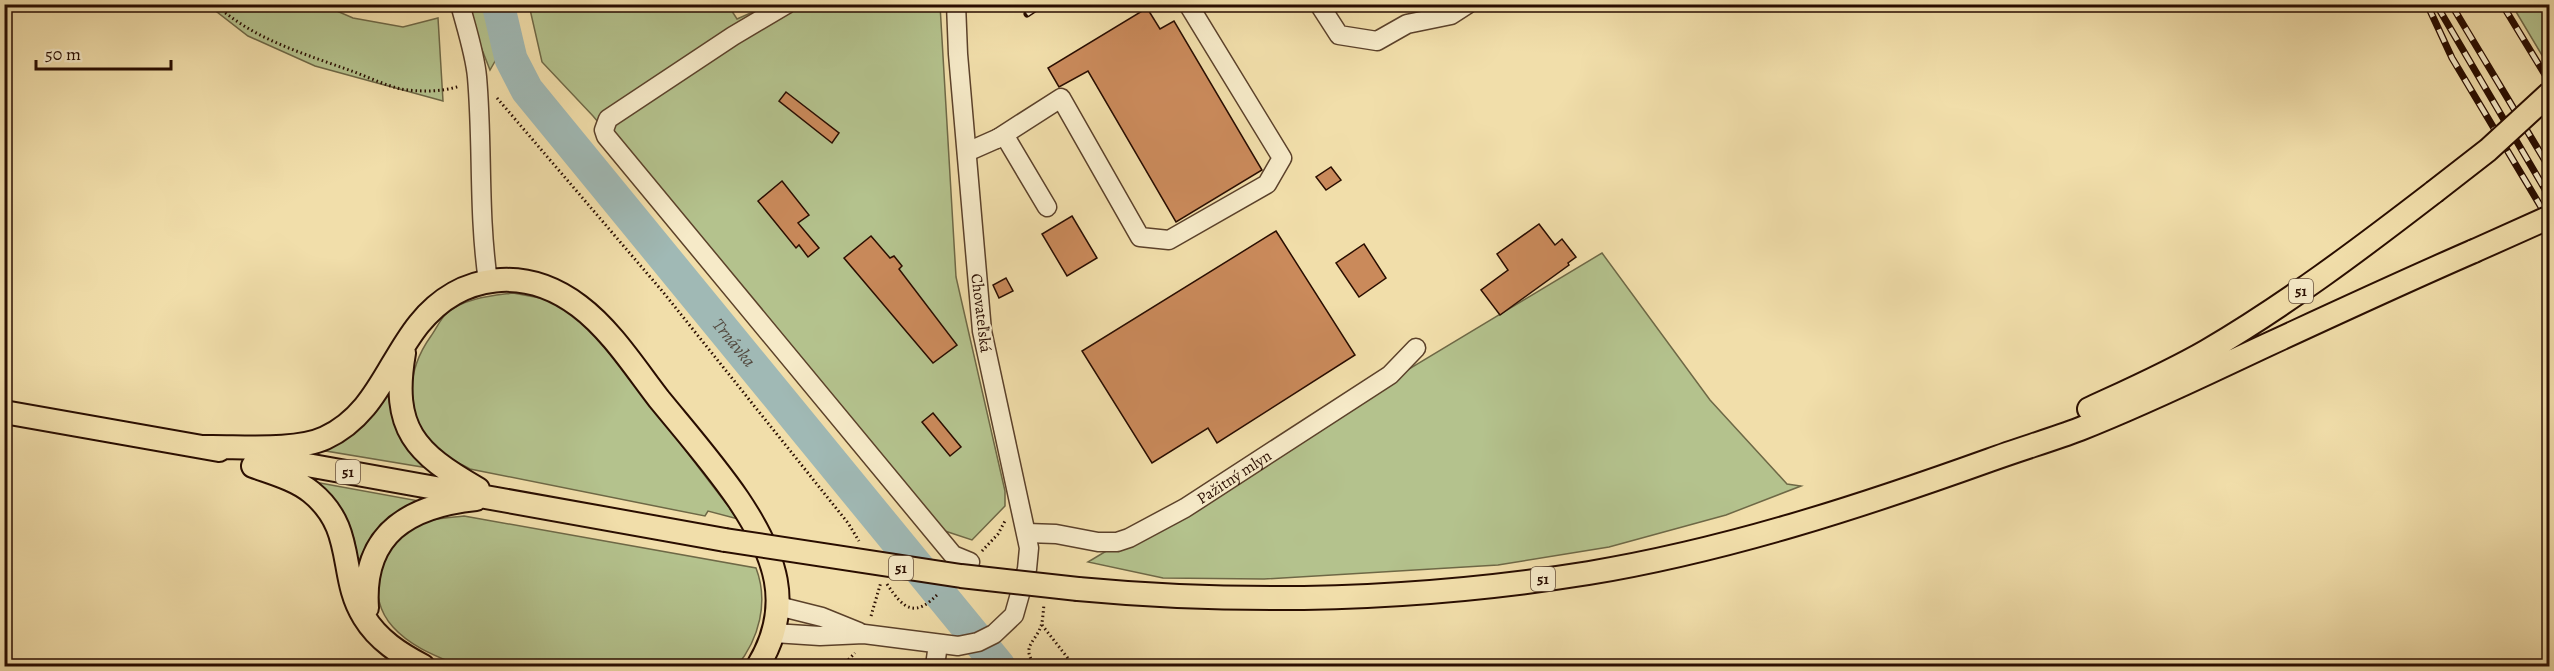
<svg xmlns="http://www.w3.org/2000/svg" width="2554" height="671" font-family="Alegreya,serif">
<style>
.green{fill:#b4c28d;stroke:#6e6846;stroke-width:1.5}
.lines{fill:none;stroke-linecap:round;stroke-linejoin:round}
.river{stroke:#a0b9b5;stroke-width:33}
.building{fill:#ca8a5b;stroke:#290d00;stroke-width:1.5}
.minor-casing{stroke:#5b412a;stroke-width:21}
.major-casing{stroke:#290d00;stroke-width:26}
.path{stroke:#290d00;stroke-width:3;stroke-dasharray:1.5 3;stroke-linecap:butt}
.minor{stroke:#f6eac8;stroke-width:18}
.major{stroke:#f1deaa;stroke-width:22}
.rail-casing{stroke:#290d00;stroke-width:7}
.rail{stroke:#f6eac8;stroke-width:4.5;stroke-dasharray:14;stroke-linecap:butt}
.major-bridge-casing{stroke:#290d00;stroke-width:26;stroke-linecap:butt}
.major-bridge{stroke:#f1deaa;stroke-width:22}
.labels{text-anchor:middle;stroke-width:4.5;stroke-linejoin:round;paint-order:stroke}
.shield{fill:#f6eac8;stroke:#664f3c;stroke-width:1.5}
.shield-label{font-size:15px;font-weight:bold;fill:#290d00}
.street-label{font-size:16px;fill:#290d00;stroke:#f6eac8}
.water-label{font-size:18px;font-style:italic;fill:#53493f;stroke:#f6eac8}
</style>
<rect width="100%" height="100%" fill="#f1deaa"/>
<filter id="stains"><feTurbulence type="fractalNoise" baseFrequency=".00333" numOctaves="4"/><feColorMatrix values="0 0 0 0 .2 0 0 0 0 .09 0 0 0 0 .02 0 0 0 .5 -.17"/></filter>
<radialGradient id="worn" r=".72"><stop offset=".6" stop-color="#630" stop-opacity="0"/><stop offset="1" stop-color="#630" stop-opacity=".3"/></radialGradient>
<path class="green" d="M208 5H323L353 18 403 27 438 18 443 101 315 66 248 36Z
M468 5H486L498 56 490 70 472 24Z
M529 5H728L737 19 769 5H940L956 277 1005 491V506L972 540 942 530 593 116 542 62Z
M2512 5H2549V67Z
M1602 253 1710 400 1787 484 1801 486 1726 515 1609 547 1498 565 1264 579 1163 578 1088 562Z
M513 293 551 300 586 325 631 379 738 519 708 511 705 516 470 469C462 464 452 461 445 455 404 425 403 375 431 336 436 329 441 318 447 313 465 298 491 296 513 293Z
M390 387 428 468 320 450C355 431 371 423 390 387Z
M318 483H320L419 501 400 510 381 524 368 542 358 563C356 555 356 547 354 539 347 516 335 500 318 483Z
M464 516 756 568C769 602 759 639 737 666H460C436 656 411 647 393 627 365 597 377 548 411 528 426 518 447 518 464 516Z"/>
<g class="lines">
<path class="river" id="s1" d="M498 4 511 59 527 90 999 666"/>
</g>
<path class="building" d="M1147 8 1160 29 1174 21 1262 170 1176 222 1088 71 1059 87 1048 68Z
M786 92 839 133 832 143 779 101Z
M1331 167 1341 180 1326 190 1316 177Z
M782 181 809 215 798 223 819 248 808 257 799 245 796 248 758 201Z
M1072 216 1097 258 1067 276 1042 234Z
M1539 224 1555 245 1562 239 1576 257 1568 263 1569 265 1500 315 1481 290 1508 270 1497 254Z
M1276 231 1355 355 1217 443 1208 428 1152 463 1082 351Z
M871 236 890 258 894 256 902 266 899 269 957 345 933 363 844 258Z
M1364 244 1386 278 1359 297 1336 263Z
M1006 278 1013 291 999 298 993 285Z
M933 413 961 447 950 456 922 422Z"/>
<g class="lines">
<defs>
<g id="minor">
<path d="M460 4C466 27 475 54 477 77 483 145 478 212 488 281"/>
<path d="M787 4 733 36 608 119 604 130 606 136 953 555 970 562"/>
<path d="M1319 4 1339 35 1377 41 1407 24 1451 15 1468 4"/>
<path d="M997 139 1061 98 1140 237 1169 240 1267 184 1282 158 1188 4"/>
<path d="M967 152 1001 137 1006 138 1047 207"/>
<path id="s2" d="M1027 533 1056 534 1098 542H1117L1129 538 1185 508 1390 375 1416 348"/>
<path d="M778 606 822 617 859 632"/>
<path d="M774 633 820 636 864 634 958 646 978 642 994 634 1014 615 1027 569 1029 548 982 331 958 54 956 4"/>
<path d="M935 666 938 644"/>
</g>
<path id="major" d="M404 353C391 429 415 453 478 489
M2089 409C2128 391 2169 373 2207 351 2287 304 2360 249 2434 192
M4 412 219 450
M204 447C237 446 295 452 325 438 375 415 387 364 419 324 461 272 526 266 579 306 611 330 635 368 659 399 686 432 714 464 738 499 775 554 795 605 758 666
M257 456 725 540
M253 466C272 473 295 479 311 492 357 529 338 576 364 617 378 640 400 654 423 666
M1078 589C1249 605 1420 600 1589 573 1727 550 1859 507 1990 460 2020 449 2051 440 2080 429 2144 404 2205 374 2267 345 2336 313 2405 281 2474 251
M367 608C362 534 408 506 476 499"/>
</defs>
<use href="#minor" class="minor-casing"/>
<use href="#major" class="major-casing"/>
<path class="path" d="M215 4C253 39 302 53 349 70 366 76 384 85 401 89 420 92 442 92 460 86
M497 98 663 292 848 523 859 541
M982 551 998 534 1005 521
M887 584C904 610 915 618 939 593
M871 616 881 582
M1042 625 1074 666
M842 666 855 653
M1036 666C1020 647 1035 643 1041 626 1043 620 1043 612 1044 605"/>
<use href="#minor" class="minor"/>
<use href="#major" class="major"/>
<defs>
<path id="rail" d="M2427 4 2452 58 2550 222
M2436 4 2550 198
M2451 4 2550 169
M2502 4 2550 83
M1027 14 1042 4"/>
</defs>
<use href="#rail" class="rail-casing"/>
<use href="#rail" class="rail"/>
<defs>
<path id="major-bridge" d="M2434 192 2488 150 2550 93
M2474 251 2550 217
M725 540 961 576 1078 589"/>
</defs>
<use href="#major-bridge" class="major-bridge-casing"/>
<use href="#major-bridge" class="major-bridge"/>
</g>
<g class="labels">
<g class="shield">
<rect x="2289" y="279" width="24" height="24" rx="4.5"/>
<rect x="336" y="460" width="24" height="24" rx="4.5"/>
<rect x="889" y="556" width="24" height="24" rx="4.5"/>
<rect x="1531" y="567" width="24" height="24" rx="4.5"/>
</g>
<g class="shield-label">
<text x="2301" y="296">51</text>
<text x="348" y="477">51</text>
<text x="901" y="573">51</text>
<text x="1543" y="584">51</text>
</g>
<g class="street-label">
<text transform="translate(982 313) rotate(83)" y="6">Chovateľská</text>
<text dy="6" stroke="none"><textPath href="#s2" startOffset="225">Pažitný mlyn</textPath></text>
</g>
<g class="water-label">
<text dy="6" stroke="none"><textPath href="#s1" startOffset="418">Trnávka</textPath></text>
</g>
</g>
<rect width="2554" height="671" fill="none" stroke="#f1deaa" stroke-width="24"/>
<rect x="6" y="6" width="2542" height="659" fill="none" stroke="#290d00" stroke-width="3"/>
<rect x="12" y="12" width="2530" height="647" fill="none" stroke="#290d00" stroke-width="1.5"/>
<path d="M36 60v9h135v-9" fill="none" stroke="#290d00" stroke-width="3"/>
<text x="45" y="60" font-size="18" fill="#290d00" stroke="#f6eac8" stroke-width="4.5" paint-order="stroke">50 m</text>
<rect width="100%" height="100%" filter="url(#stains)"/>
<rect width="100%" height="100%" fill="url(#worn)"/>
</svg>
